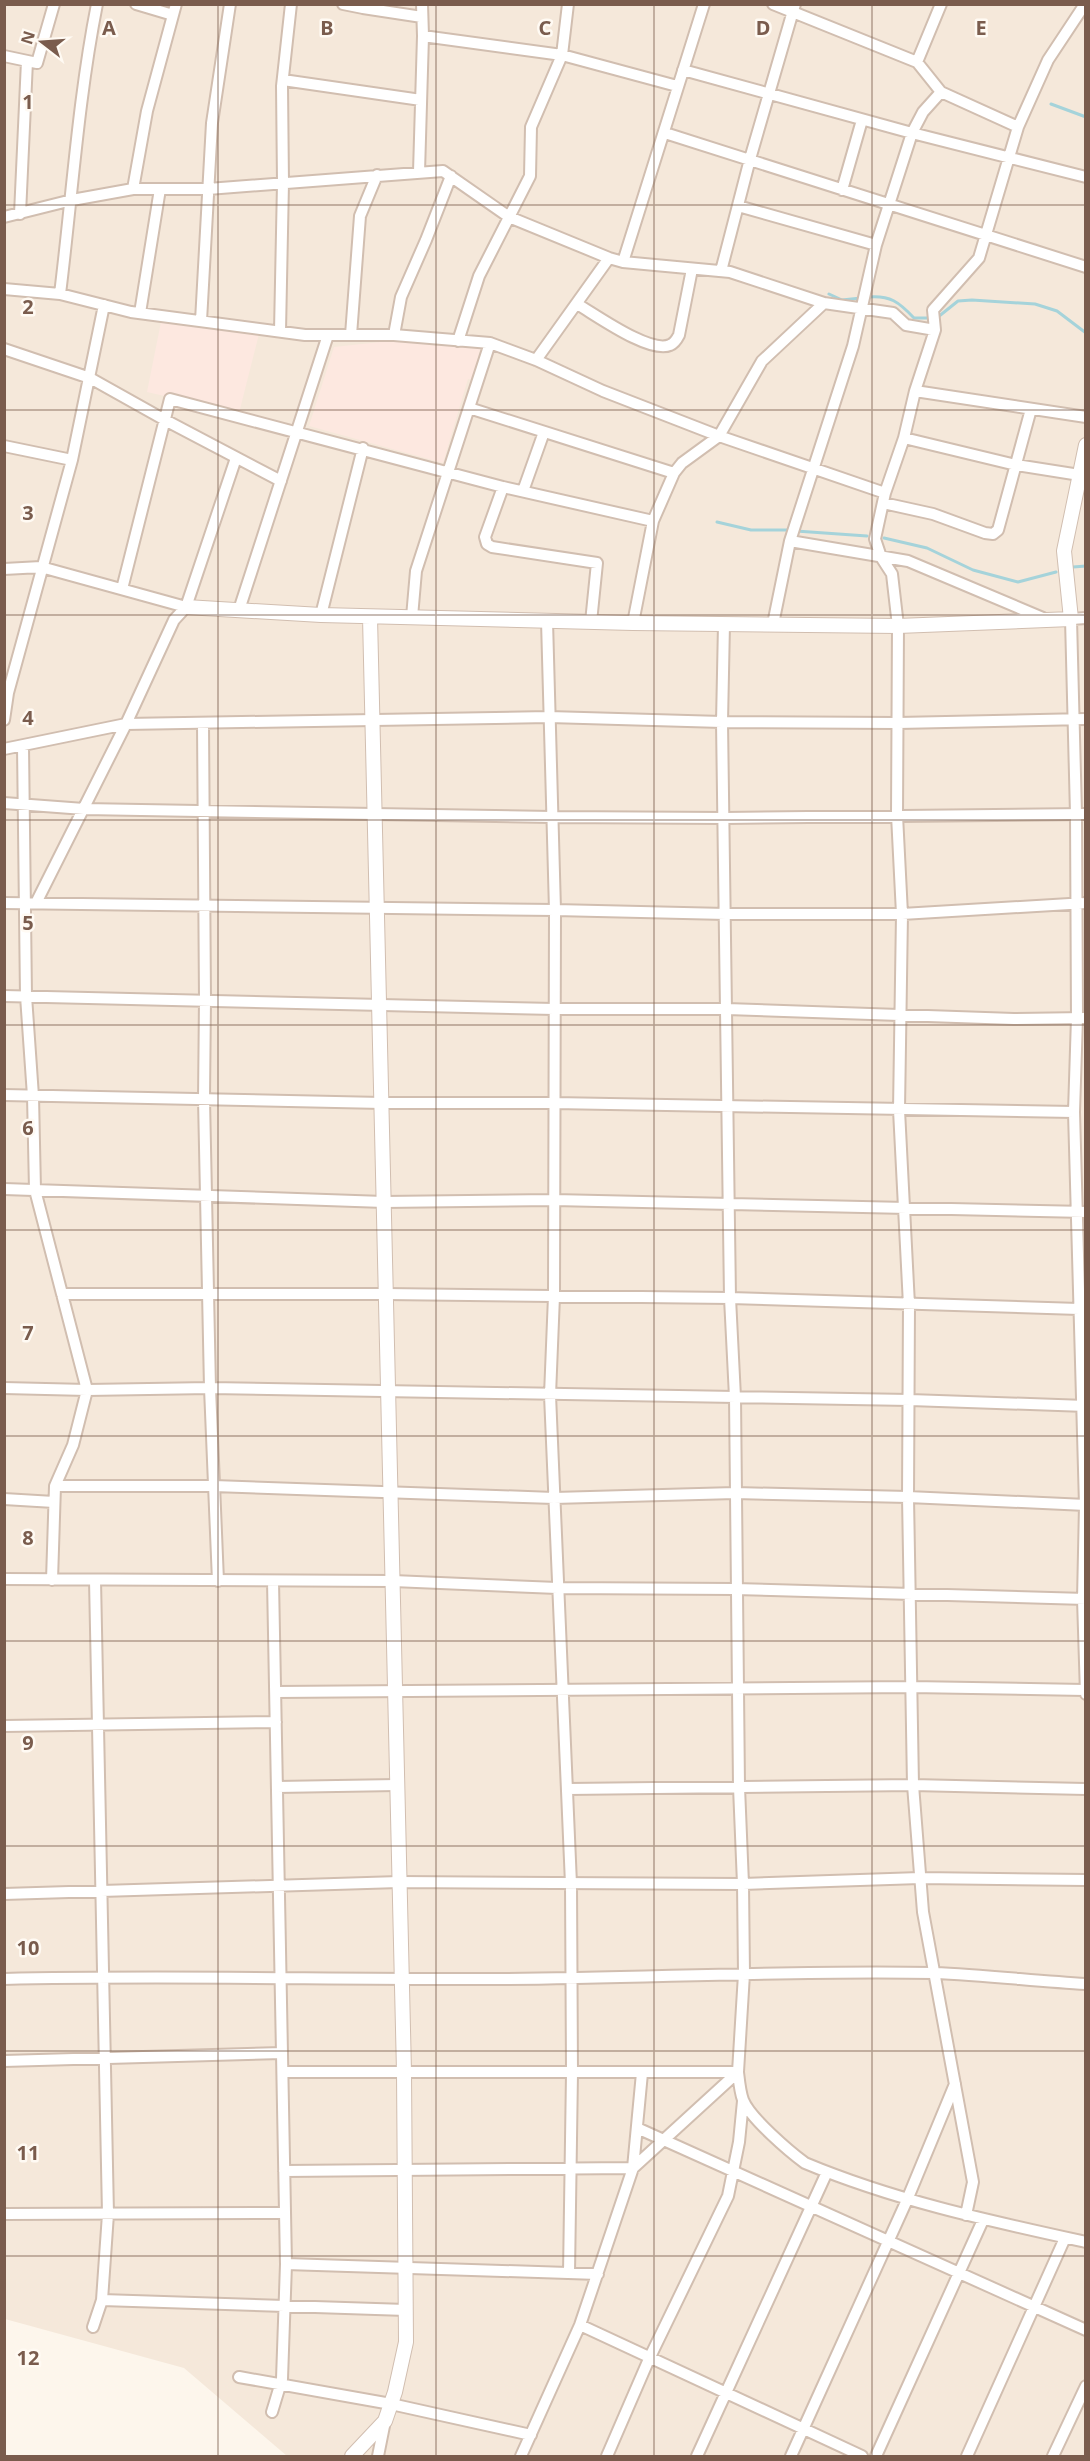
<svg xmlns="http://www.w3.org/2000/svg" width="1090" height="2461" font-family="'Noto Sans',sans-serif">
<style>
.residential{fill:#f5e8da}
.commercial{fill:#fde8e0}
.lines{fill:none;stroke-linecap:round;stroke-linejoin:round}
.stream{stroke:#a5d3da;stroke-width:3}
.minor-casing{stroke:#d1beb0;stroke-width:14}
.tertiary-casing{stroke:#d1beb0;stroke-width:16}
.minor{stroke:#fff;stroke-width:10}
.tertiary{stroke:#fff;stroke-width:14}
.grid{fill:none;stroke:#7a5c4d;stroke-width:1.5;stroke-opacity:0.55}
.grid-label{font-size:20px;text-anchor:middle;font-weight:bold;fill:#7a5c4d;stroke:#fffaf3;stroke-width:5;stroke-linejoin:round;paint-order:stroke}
</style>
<rect width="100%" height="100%" fill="#fdf6ec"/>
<path class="residential" d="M4 5H1085V2456H287L184 2368 5 2319Z"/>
<path class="commercial" d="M161 322 260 330 239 413 147 392Z
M399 340 481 346 472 380 468 379 443 463 309 426 334 347Z"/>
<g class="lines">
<path class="stream" d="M1051 104 1086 117
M829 294 842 300 861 298
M868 297C890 295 899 302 914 318H931
M938 317 958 301 972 300 1035 304 1057 311 1086 333
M717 522 751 530H790
M796 531 867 536
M884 538 927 548 973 570 1018 582 1056 572
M1073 567 1086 566"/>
<defs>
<path id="minor" d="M136 4 173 15
M343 4 363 8 368 5
M773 4 917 62 941 92 1018 127
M363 8 422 17
M423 36 562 55 677 86
M4 56 37 63 54 4
M917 62 941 4
M683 70 912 133 1086 177
M283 80 421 100
M665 133 1086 267
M419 172 423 36 422 4
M133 189 147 111 176 4
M842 190 862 120
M738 206 876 245
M20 214 27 61
M4 217 72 200 133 189H208L443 171 509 217 609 258 623 262 730 272 824 303 893 313 906 325 935 330 915 391 904 438 885 493 875 539 881 557 892 574 898 626 897 815 902 914 899 1110 909 1305 908 1497 913 1785 923 1912 973 2182 966 2215
M623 262 704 4
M721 271 750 159 795 4
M4 289 60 294 131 312 305 335H394L490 343 536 360 603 391 719 436 885 493
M60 294C72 197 78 100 97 4
M577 304C596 315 650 354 670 345 675 343 677 339 679 335L692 269
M140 313 160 189
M201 321 212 123 230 4
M935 330 933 310 979 258 1018 127 1048 60 1085 4
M280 331 283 183 282 86 291 4
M351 335 360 216 377 175
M394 335 401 297 426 240 451 176
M458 341 479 276 530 176 531 127 562 55 568 4
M4 349 90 378 165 420 281 481
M536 360 609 258
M915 391 1086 417
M469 408 674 473
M904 438 1016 465 1086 476
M4 446 72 460
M503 487 485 537 487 544 492 547 597 563 591 622
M523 491 544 432
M883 503 933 514 985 533 993 534 998 530 1031 409
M790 541 908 561 1043 618
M4 569 41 567 186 607
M122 589 170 399 503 487 653 521
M239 610 328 335
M321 615 363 448
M412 617 416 571 490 343
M1086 618 1071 619 1076 814 1077 1018 1074 1112 1085 1505 1083 1599 1086 1694
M547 621 555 910 554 1296 550 1395 571 1884 572 2073 569 2273
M633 623 653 521 674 473 682 463 719 436 762 361 824 303
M773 624 790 541 853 346 876 245 912 133 923 112 941 92
M4 720 8 693 72 460 104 305
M203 724 205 999 204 1099 210 1388 218 1581
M23 746 26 996 33 1096 35 1190 87 1390 73 1445 55 1486 52 1580
M4 749 126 724 549 717 722 722 898 723 1086 719
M4 803 84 809 552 817 725 818 1086 814
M4 903 555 910 726 914H902L1086 903
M36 903 126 724 174 620 186 607 236 458
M4 996 554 1009H727L1014 1019 1086 1018
M4 1095 382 1103H554L1074 1112
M4 1189 384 1202 554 1200 1086 1212
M62 1294H386L730 1298 1079 1309
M4 1388 87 1390 210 1388 910 1400 1086 1406
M55 1486H214L554 1498 735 1493 908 1497 1086 1505
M4 1499 54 1502
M4 1579 393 1581 557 1588 735 1589 1086 1599
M276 1692 911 1687 1085 1690
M4 1726 276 1722
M277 1787 397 1785
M568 1789 913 1785 1086 1789
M4 1894 399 1882 743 1884 920 1878 1086 1880
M4 1979C171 1975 338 1980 504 1979 647 1978 791 1970 934 1973 984 1975 1035 1981 1086 1984
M4 2061 282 2053
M283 2072H738C739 2081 740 2092 743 2100 750 2118 790 2152 805 2163 896 2201 990 2221 1086 2242
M637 2128 1086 2330
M284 2171 633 2168 738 2072 744 1974 743 1884 739 1787 735 1397 730 1298 722 722 724 624
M4 2214 285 2213
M286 2264 598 2274
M102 2300 406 2310
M580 2325 862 2456
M93 2327 102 2300 108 2214 95 1580
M239 2377 391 2404 531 2435
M272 2412 282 2379 286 2264 273 1581
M378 2456 385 2421
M521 2456 580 2325 633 2168 642 2073
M607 2456 649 2359 728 2196 739 2142 743 2101
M697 2456 827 2172
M791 2456 907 2200 955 2084
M876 2456 983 2220
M967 2456 1065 2238
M1053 2456 1086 2386"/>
<path id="tertiary" d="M186 607 321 615 633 623 898 626 1071 619 1064 551 1086 445
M352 2456 385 2421 395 2392 406 2342 404 2072 370 617"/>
</defs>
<use href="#minor" class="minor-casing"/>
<use href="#tertiary" class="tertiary-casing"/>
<use href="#minor" class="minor"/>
<use href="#tertiary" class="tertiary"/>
</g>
<path class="grid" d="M218 4V2456M436 4V2456M654 4V2456M872 4V2456M4 205H1086M4 410H1086M4 615H1086M4 820H1086M4 1025H1086M4 1230H1086M4 1436H1086M4 1641H1086M4 1846H1086M4 2051H1086M4 2256H1086"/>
<g class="grid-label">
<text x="109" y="35">A</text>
<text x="327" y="35">B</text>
<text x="545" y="35">C</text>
<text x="763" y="35">D</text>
<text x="981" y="35">E</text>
<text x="28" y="109">1</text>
<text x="28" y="314">2</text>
<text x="28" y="520">3</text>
<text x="28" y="725">4</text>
<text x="28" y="930">5</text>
<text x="28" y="1135">6</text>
<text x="28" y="1340">7</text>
<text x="28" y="1545">8</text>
<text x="28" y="1750">9</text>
<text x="28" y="1955">10</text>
<text x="28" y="2160">11</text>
<text x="28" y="2365">12</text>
</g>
<rect width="1090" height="2461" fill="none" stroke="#7a5c4d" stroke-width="12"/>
<g transform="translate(42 42) rotate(287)" stroke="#fffaf3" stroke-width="4.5" paint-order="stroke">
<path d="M0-4.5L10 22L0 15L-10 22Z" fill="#7a5c4d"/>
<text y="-9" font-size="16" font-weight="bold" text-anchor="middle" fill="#7a5c4d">N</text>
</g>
</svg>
